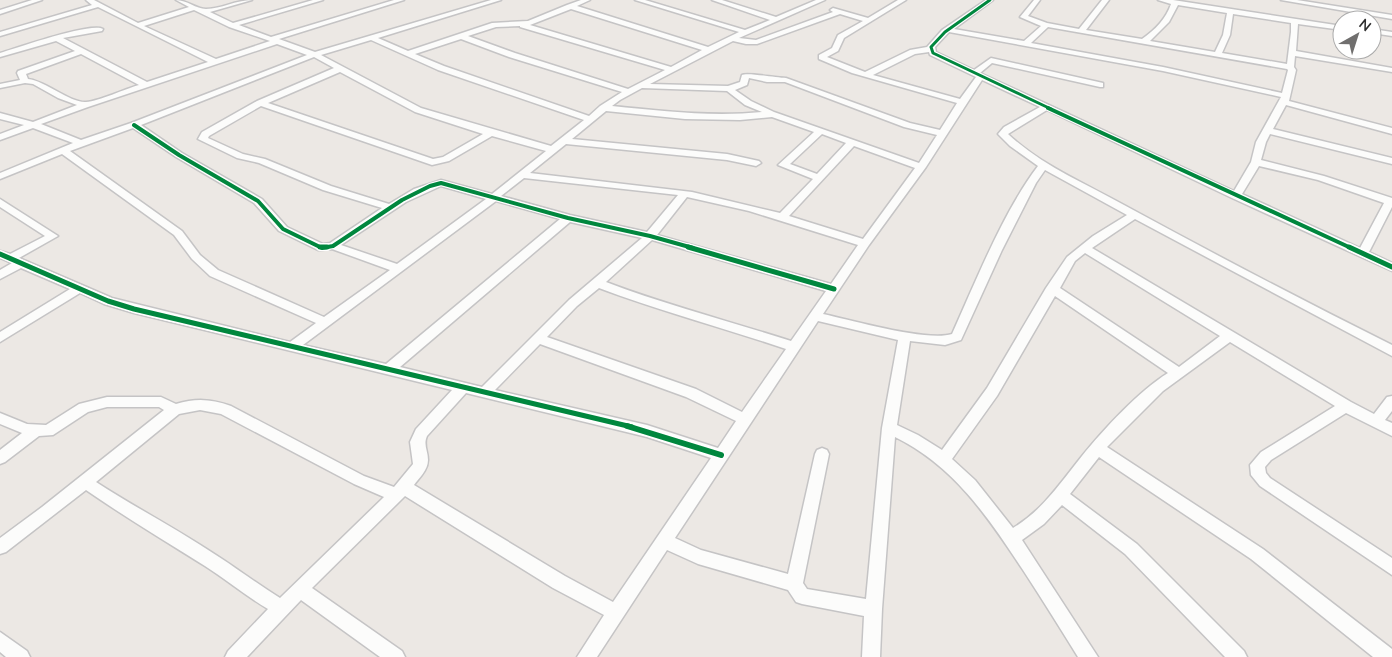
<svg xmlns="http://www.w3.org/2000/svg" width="1392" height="657" font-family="'Nunito Sans',sans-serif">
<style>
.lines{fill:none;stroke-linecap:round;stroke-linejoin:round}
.minor-casing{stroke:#c5c4c5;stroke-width:3}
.minor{fill:#fcfcfb;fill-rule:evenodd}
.cycleway-far3-casing{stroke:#fff;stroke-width:5}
.cycleway-far2-casing{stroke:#fff;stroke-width:6}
.cycleway-far1-casing{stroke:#fff;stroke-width:8}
.cycleway-casing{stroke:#fff;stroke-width:9}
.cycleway-far3{stroke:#00873e;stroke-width:3}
.cycleway-far2{stroke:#00873e;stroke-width:4}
.cycleway-far1{stroke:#00873e;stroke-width:5}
.cycleway{stroke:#00873e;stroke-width:6}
</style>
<rect width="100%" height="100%" fill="#ece8e4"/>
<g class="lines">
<defs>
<path id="minor" d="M32 0H42L0 14V10Z
M86 0H94L138 23 189 7 176 0C187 0 196 9 206 9 221 9 236 0 252 0L210 12 233 23 313 0H323L239 25 271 37 394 0H404L279 39 315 52 491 0H501L378 38 408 51 492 23 528 21 567 5 581 0H590L577 6 708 47 739 32 635 0H645L745 30 770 20 712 0H722L776 17 816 0H825L739 38 756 40 833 12 830 10 833 8 868 18 898 0H906L844 38 838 51 827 57 865 72 910 50 927 47 942 30 986 0H993L954 29 1024 41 1041 26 1020 17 1034 0H1040L1028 16 1047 23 1079 29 1102 0H1109L1086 30 1142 39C1155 30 1166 19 1171 4L1158 0H1173L1342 26V30L1298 24 1296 51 1392 68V72L1295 56 1294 67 1296 70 1289 101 1392 128V134L1286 105 1273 129 1392 158V164L1270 134 1266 142 1261 160 1324 176 1392 198V207L1369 252 1392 263V271L1232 198 1047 110 1008 134C1041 165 1084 183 1124 205 1212 253 1302 300 1392 345V356L1135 219 1092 248 1351 402 1374 414 1387 397 1392 396V411L1385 420 1392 423V436L1346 413 1271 460 1265 467 1266 473 1270 478 1392 558V575L1260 486 1251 475 1250 465 1261 452 1335 406 1230 342 1163 391 1107 447 1263 549 1392 649V657H1373L1251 559 1099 457 1070 494 1137 544 1244 651 1247 657H1225L1125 554 1062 505 1044 524 1022 540 1098 657H1078C1060 628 1042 599 1023 570 988 517 954 466 895 437L882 609 880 657H862L864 616 802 604 796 602 788 590 698 564 667 550 597 657H577L604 615 553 588 405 496 312 588 402 651 405 657H380L301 600 247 657H225L228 651 268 609C246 596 227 580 205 566 165 541 125 517 86 490L6 552 0 554V538L42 507 164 410 159 407H107L88 412 53 435 39 436 5 462 0 464V450L22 433 0 424V413L27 424 46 425 79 404 107 397H161L176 404C196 398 211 399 231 406L364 476 394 487 413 464 410 442 416 429 452 390 134 313 104 304 80 293 0 342V332L70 289 21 268 0 279V270L12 263 0 258V251L10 254 45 236 0 207V199L58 236 19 258 112 298 290 342 316 323 210 276 192 259 174 235 62 154 0 179V173L73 143 33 128 0 140V134L24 125 0 119V113L33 122 77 105 58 98 33 84 25 83 0 88V84L20 80 17 73 18 71 75 51 56 41 0 57V53C17 48 91 22 103 29L102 31 63 38 147 82 208 62 98 7 0 36V32L92 5ZM1178 5 1227 13 1223 35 1215 52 1150 41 1169 22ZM571 9 702 50 671 67 530 25ZM194 10 229 27 270 41 216 59 144 26ZM840 14 863 21 838 35 832 48 819 55V59L852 73 957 103 940 130 910 123 786 78C776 78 747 72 742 75L740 82 728 86 650 84 733 41 746 44H757ZM1233 14 1291 23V32L1287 64 1222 53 1230 35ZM520 26V27L665 70 628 89 515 53 468 36 496 27ZM1048 27 1287 69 1288 70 1282 93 1163 67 1031 43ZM949 32 1163 71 1281 97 1256 142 1251 162 1234 191 980 73 992 63 1100 87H1103V83L991 58 974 70 936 52 935 47ZM461 39 509 57 622 92 600 106 589 116 444 66 415 54ZM371 40 438 70 584 120 551 146 421 108 321 55ZM277 44 307 55 131 123 81 140 41 124 88 107ZM929 52 930 55 976 77 960 99 873 75 915 54ZM81 54 139 85C125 89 99 101 86 102 70 103 46 81 28 79L26 74ZM314 57 334 68 257 101 202 132 198 139 237 158 259 163 323 190 382 208 330 243 323 244 287 227 262 199 182 153 141 125ZM340 72 415 112 483 134 443 157 433 159 268 103ZM749 78 767 82H785L904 127 937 135 919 163 774 112 751 101 735 90 747 85ZM982 80 1040 107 1004 127 998 134 1010 146 1038 166C1003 212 976 281 952 334 927 342 851 320 823 314L869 245 926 167ZM642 88 727 91 745 105 762 112C712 117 662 111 612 106L620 100ZM261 106 432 165 449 161 492 136 546 151 492 194 441 180 414 189 389 204 331 186 265 159 243 154 208 138 209 136ZM606 111 685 119 740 120 772 117 814 132 778 165 813 179 780 213 692 192 530 173 566 144 727 160 756 166 761 163 759 161 727 154 572 139ZM133 128 176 157 254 203 279 231 318 250 332 249 390 270 324 317 218 270 200 255 182 231 70 151ZM822 134 846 143 817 174 790 164ZM854 146 915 168 863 239 789 216ZM1259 166 1318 180 1384 203 1360 248 1242 194ZM1045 170 1127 215 1093 236 1067 257 1046 288 987 388 942 450 918 435 897 425 910 341 945 345 961 340 1002 250 1036 183ZM524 178 678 195 647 232 570 215 501 196ZM441 186 486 199 397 264 341 245 406 202ZM687 197 749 211 858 245 831 284 657 235ZM496 201 560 219 386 364 303 345ZM570 222 642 238 569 300 482 387 400 367ZM652 240 826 291 791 341C729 321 666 305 606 282ZM1085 253 1220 336 1179 367 1060 288 1075 261ZM599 288C660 311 724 328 786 349L742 412 696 389 547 337 577 306ZM1055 296 1168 373C1139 391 1104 429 1082 456 1061 482 1043 510 1013 528L975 480 952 459 997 396ZM818 321 898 340 882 428 866 599 807 589 803 583 829 454 827 450 822 448 817 450 815 454 788 574 701 550 675 538ZM540 344 686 397 736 421 718 448 647 425 495 390ZM466 393 647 437 711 458 613 602 565 576 414 485C419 478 428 470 428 460 428 451 423 445 427 436ZM200 410 221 414 354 484 384 497 280 598C259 585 239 570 219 557 179 530 136 508 96 482L179 414Z
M1281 0H1297L1392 15V19Z
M1372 29 1392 32V36L1372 33Z
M0 632 27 651 30 657H6L0 652Z"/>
</defs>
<use href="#minor" class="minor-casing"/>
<use href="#minor" class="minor"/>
<defs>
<path id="cycleway-far3" d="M990 0 945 32 931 47 933 53 1051 109"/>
<path id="cycleway-far2" d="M1048 108 1351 248
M134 125 179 155 258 201 283 229 322 248 333 246 402 200 430 186 441 183 568 218 650 236 693 248"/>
<path id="cycleway-far1" d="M320 247H327
M688 247 834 289
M1349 247 1392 267
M0 254 108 301 134 309 632 427"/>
<path id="cycleway" d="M627 426 721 455"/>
</defs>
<use href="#cycleway-far3" class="cycleway-far3-casing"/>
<use href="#cycleway-far2" class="cycleway-far2-casing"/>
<use href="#cycleway-far1" class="cycleway-far1-casing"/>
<use href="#cycleway" class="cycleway-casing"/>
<use href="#cycleway-far3" class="cycleway-far3"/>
<use href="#cycleway-far2" class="cycleway-far2"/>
<use href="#cycleway-far1" class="cycleway-far1"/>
<use href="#cycleway" class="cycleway"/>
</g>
<g transform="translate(1357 35) rotate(39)"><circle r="24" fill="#ffffff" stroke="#ababab"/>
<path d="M0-4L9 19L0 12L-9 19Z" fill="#706f6e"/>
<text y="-8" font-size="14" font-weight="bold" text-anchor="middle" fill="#2e2e2e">N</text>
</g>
</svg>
